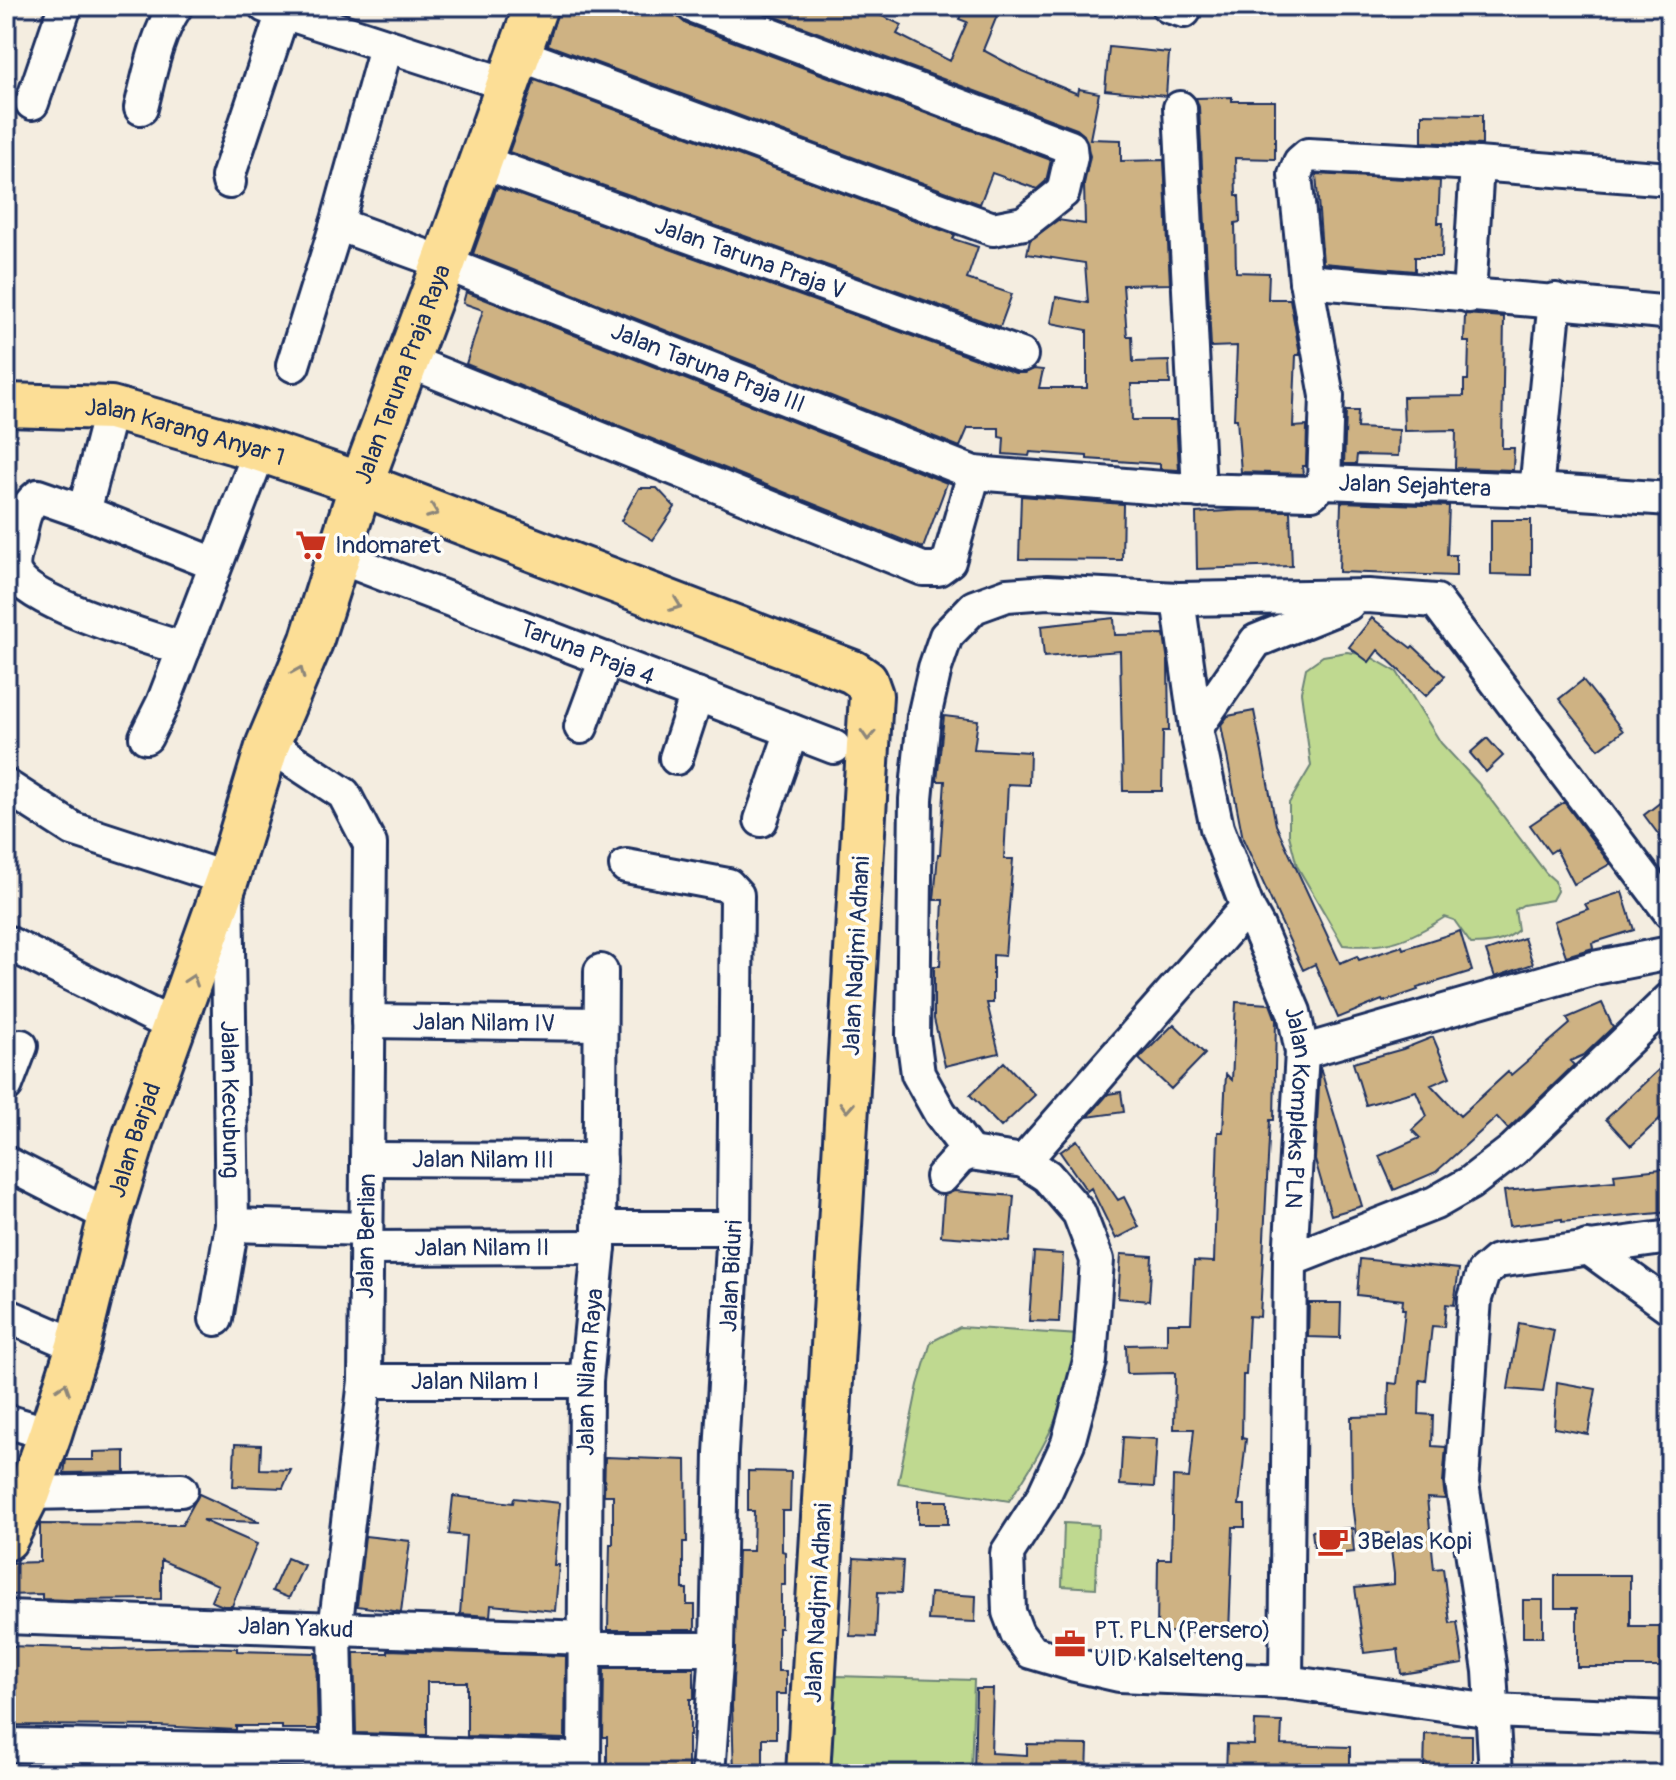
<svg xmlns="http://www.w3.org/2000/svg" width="1676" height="1780" font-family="Pangolin,sans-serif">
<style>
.green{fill:#bfd990;stroke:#6d8477;stroke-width:2}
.building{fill:#ceb283;stroke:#1b2f5e;stroke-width:2}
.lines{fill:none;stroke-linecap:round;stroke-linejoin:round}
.minor-casing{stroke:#1b2f5e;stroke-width:38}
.major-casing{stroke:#1b2f5e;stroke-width:48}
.minor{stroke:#fdfcf7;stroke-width:32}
.major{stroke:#fcde96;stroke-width:42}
.oneway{stroke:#8c867a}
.labels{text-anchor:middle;stroke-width:7;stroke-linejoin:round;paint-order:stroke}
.street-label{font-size:24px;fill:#1b2f5e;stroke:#fdfcf7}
.poi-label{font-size:24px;fill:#1b2f5e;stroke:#fdfcf7;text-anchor:start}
</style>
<rect width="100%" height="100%" fill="#f4ede0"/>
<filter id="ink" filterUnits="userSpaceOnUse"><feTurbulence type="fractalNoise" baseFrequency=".0125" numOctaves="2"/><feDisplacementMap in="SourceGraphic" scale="16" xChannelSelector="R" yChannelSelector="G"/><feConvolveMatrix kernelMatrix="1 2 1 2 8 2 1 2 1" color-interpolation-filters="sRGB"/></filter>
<g filter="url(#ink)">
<path class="green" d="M1347 652 1367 655 1397 672 1441 743 1478 783 1546 873 1555 881 1557 891 1552 900 1523 905 1515 910 1518 930C1505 942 1489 944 1471 944L1454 920 1445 917C1409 940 1387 949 1343 945L1297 866 1289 835V803L1311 766 1301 692 1306 668 1323 656Z
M960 1327 1079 1335C1069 1402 1047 1445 1009 1501L898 1483 918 1385 931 1342Z
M1064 1523 1098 1525 1096 1588 1062 1586Z
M836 1676 974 1680 971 1774H831Z"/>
<path class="building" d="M559 6H674L678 17 686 24 1051 160 1046 181 1037 189 992 173 980 204 548 45Z
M747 6H860L902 25 897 34 950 61 967 22 959 19 965 6H1001L983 50 1022 71 1078 94 1079 89 1099 93 1090 139 1121 140V161L1164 160 1170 284 1123 285 1127 336H1132L1133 362 1169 361 1170 384H1131L1132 420H1176L1179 470 1160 469V464L1087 459V456L1030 452 1029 456 1003 454 1004 438 999 437V428H968L960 447 473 254 497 187 1015 373H1025L1034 369 1043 370 1039 388H1087V330L1051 323 1056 297 1088 303 1085 263 1027 254 1030 240 1058 220 1085 224 1084 184 1090 156 1084 135 1077 129Z
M1109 47 1169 53 1166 96 1105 90Z
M535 80 955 235 953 239 978 247 967 279 1012 294 1000 327 509 152Z
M1232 97V101H1275V159L1235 158 1236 196H1239L1240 222 1235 223 1236 272 1269 273 1268 299H1290L1300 355H1296L1293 427 1307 426 1306 466H1302L1303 474 1241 472 1237 419H1234L1237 346 1211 347 1199 107 1196 98Z
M1422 114 1482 115V145L1422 142Z
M1316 174 1440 181 1438 223H1443L1442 257H1415V271L1323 263Z
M466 292 947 483 923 548 466 364 483 310 463 303Z
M1465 314 1504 317 1502 448H1514L1513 470 1455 468 1456 430 1404 431 1403 397 1464 396V380H1468L1469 342H1464Z
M1346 411H1358L1357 428 1399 430 1398 456 1357 455 1356 464H1344Z
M639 488H657L675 507 653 540 621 521Z
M1021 496 1123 504 1122 560 1019 559Z
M1341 502 1449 506 1447 555H1456V576L1339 572Z
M1243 510 1290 511 1292 566 1197 569 1196 513Z
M1491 520H1531V575L1491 574Z
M1114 618 1115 635 1164 634 1168 662 1169 731H1163L1162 791H1123L1120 651 1044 657 1041 626Z
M1372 618 1411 648 1413 646 1445 676 1426 696 1378 650 1369 662 1349 647Z
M1583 680 1623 731 1599 749 1559 699Z
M1254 711 1276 825 1340 963 1357 956 1359 960 1402 946 1403 949 1460 931 1472 971 1417 988 1418 990 1383 1002 1382 1000 1338 1018 1315 964 1303 970 1243 839 1221 725 1228 716Z
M944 716 978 720 974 749 1030 752 1029 785 1008 784 1004 859H1013L1005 956 993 955V1003H987L999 1053 945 1066 934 1019V966H940L943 900H934L938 854H940L945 781H937Z
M1487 738 1503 756 1486 772 1470 753Z
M1670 795V850L1644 815Z
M1564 802 1610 864 1574 884 1556 849 1550 853 1530 825Z
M1622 892 1634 930 1592 943 1593 948 1566 956 1554 921 1588 909 1585 904Z
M1524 938 1533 964 1495 977 1486 951Z
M1236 1002 1270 1004 1276 1020 1274 1120H1270L1260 1317 1249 1316 1246 1375H1243L1242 1438 1246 1439 1239 1505H1245V1527H1233L1229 1633 1157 1632 1158 1559H1171L1173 1477 1189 1478 1194 1429H1174L1175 1373 1127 1374 1126 1345 1167 1344V1323H1191L1194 1261 1214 1262 1218 1132H1223L1226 1074 1232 1080Z
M1602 1003 1613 1027 1584 1055 1570 1061 1574 1065 1508 1129 1497 1117 1436 1172 1394 1190 1379 1156 1420 1138 1412 1130 1427 1116 1416 1091 1366 1105 1353 1063 1403 1049 1433 1037 1450 1077 1431 1085 1460 1116 1508 1072 1511 1075 1570 1024 1567 1018Z
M1174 1024 1205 1054 1171 1089 1139 1059Z
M1670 1059V1109L1631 1146 1606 1119Z
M1004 1062 1035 1095 1001 1127 970 1095Z
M1320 1067 1362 1206 1331 1215 1315 1160Z
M1121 1092 1124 1112 1088 1117 1108 1094Z
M1077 1140 1118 1200 1124 1197 1139 1227 1116 1239 1091 1188 1087 1191 1060 1152Z
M1670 1168V1212L1562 1222V1219L1509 1226 1504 1191 1615 1181 1614 1174Z
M954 1191 1014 1196 1010 1241 941 1236 944 1195Z
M1034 1252 1063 1254 1059 1322 1029 1321Z
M1121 1254 1152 1256 1149 1301 1118 1298Z
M1360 1259 1459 1269 1454 1305 1446 1304 1444 1327 1432 1326 1426 1381 1420 1380 1419 1414 1433 1415 1432 1446 1446 1447 1443 1482 1445 1499 1427 1498 1434 1569 1443 1568 1450 1623 1457 1622 1463 1664 1401 1674 1398 1649 1364 1653 1355 1588 1394 1584V1574L1389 1533 1356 1536 1352 1503 1351 1417 1388 1416 1389 1383 1397 1384 1405 1309H1402L1403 1300 1357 1295Z
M1309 1303H1341L1340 1338 1308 1337Z
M1519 1323 1554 1330 1543 1392 1508 1389Z
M1557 1382 1596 1389 1588 1434 1554 1428Z
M1123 1437 1157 1439 1154 1487 1120 1485Z
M235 1444 261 1445 260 1469 291 1470 283 1488 233 1486Z
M125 1451V1472L64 1473 66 1460H93V1452Z
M605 1457 686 1460 687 1542H683V1589H687V1605H695V1630H608L610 1544H613V1495H604Z
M748 1471 791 1472 790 1511H782V1551L785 1552V1585H781V1628H778V1671H786V1694H776V1738H763V1774H734L732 1706 738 1551H753L754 1511H748Z
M199 1494 260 1522 202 1520 257 1544 232 1606H223L211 1601 218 1585 161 1560V1599L68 1600 42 1599V1594L6 1595V1563L40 1562V1524L182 1525Z
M453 1496 513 1503 514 1498 560 1503 554 1565H559L555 1611 491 1605 490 1616 460 1614 466 1536 449 1534Z
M918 1501H948V1524H918Z
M1352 1528 1354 1552 1315 1556 1312 1531Z
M365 1536 410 1541 401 1612 357 1606Z
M287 1558 304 1565 289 1598 272 1591Z
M854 1558 903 1561 901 1593 878 1592 876 1637 850 1636Z
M1555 1575H1630V1626H1660V1667H1577V1608H1555Z
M930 1593 976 1596 975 1622 928 1620Z
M1523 1600H1543V1637H1523Z
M6 1646 113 1649 193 1647 237 1648V1651L316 1653 318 1729H282V1726H236V1730L158 1726 6 1725Z
M388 1650 566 1656 565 1739 467 1736V1682H427V1735L356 1733 354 1653H388Z
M604 1668H694V1699H690V1736H688V1774H607V1737H603Z
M976 1689H993L991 1753 1027 1755V1744L1088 1745 1087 1774H974Z
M1255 1721 1282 1722 1281 1745 1350 1747V1774H1226L1227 1744 1254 1745Z
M1425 1734 1472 1735V1774H1424Z
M200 1768H236V1774H200Z"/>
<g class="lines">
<defs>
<g id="minor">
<path d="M265 6 506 84"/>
<path d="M1168 6 1184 11"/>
<path d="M518 54 993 229 1024 223 1063 192 1071 157 1070 147 693 6"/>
<path d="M32 103 65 6"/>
<path d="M141 108C150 73 156 36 176 6"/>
<path d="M1180 108 1199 491"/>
<path id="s1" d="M479 161 1021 355"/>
<path d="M229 182 228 177 283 12"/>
<path id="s2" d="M337 224 444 263 974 473 1188 490 1312 493 1324 482 1536 490 1670 499"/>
<path d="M1306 281C1427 292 1549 300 1670 313"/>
<path d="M1469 296 1477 164"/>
<path d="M408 361 923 569H938L949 561 974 473"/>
<path d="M293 365 337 224 386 47"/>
<path d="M111 408 84 512 38 496C24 507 22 522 19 539 16 550 10 565 16 575 32 604 150 638 184 649"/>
<path d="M1324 482 1327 396 1306 281 1295 175 1300 162 1308 155 1477 164 1670 179"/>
<path d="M1536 490 1555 300"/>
<path d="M84 512 215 564"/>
<path id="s3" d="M339 557 834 747"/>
<path id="s4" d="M1178 599 1196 728 1217 828 1247 907 1258 927 1294 1012 1302 1052 1290 1260 1286 1682"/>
<path d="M581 727 606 659"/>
<path d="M1196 728 1256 641 1348 604"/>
<path d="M146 737 163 703 260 450"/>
<path d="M268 744 344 794 370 844 365 1381 335 1630 338 1774"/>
<path d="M676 758 697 694"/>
<path id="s5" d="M6 786 73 829 227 879 232 1225 216 1319"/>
<path d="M761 820 792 731"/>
<path d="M626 866 728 885 737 895 734 1228 721 1453 717 1649 708 1774"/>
<path d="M6 942 176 1027"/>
<path id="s6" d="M368 1021 600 1024"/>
<path d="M1302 1052 1594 968 1670 953"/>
<path d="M6 1085 21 1046"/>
<path d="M970 1153 940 1113 918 1074 913 1036 916 799 924 717 935 668 946 636 974 607 1007 595 1047 592 1178 599 1368 596 1436 601 1670 912"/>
<path id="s7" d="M367 1159 600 1160"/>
<path d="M1024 1161 1247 907"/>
<path d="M6 1163 110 1216"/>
<path d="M942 1177 959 1158 970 1153 1024 1161 1047 1176 1079 1213 1097 1260 1090 1361 1068 1443 1043 1497 1007 1553 1009 1612 1017 1633 1031 1652 1075 1665 1119 1675 1286 1682 1492 1711 1670 1718"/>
<path d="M232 1225 366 1229"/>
<path d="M599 1228H734"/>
<path d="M1587 1247 1670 1307"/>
<path id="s8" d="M366 1248 599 1247"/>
<path d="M1290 1260 1435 1203 1470 1183 1513 1150 1670 999"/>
<path d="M6 1315 78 1346"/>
<path id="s9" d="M365 1381H586"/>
<path d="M6 1421 50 1434"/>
<path d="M29 1493 181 1490"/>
<path id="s10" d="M6 1617 586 1638"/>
<path d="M586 1649H717"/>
<path d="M6 1745 336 1751 584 1759"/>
<path id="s11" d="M584 1774 586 1381 599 1247 601 971"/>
<path d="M1496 1774 1490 1671 1462 1483 1475 1298 1483 1273 1497 1261 1670 1237"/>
</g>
<g id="major">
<path id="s12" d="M6 405 111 408 260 450 361 484 853 672 866 681 871 695 808 1774"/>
<path id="s13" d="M6 1539 29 1493 50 1434 78 1346 110 1216 136 1132 227 879 268 744 311 642 361 484 444 263 536 6"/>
</g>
</defs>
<use href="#minor" class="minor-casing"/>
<use href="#major" class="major-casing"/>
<use href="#minor" class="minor"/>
<use href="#major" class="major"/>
</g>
<defs><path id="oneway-chevron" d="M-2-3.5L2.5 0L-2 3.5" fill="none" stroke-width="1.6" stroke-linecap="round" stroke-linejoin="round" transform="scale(2)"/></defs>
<g class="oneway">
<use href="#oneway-chevron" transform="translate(433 512) rotate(21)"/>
<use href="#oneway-chevron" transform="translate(676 605) rotate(21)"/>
<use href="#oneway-chevron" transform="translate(299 672) rotate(-67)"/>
<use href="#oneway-chevron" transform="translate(868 735) rotate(93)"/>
<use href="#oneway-chevron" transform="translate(192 980) rotate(-71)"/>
<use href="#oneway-chevron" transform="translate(847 1107) rotate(93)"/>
<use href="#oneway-chevron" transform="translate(64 1388) rotate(-72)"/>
</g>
</g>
<defs>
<symbol id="supermarket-bare" viewBox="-9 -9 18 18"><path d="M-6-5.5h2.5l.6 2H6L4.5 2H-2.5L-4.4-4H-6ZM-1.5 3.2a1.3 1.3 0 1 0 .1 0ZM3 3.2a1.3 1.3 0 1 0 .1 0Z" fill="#c8321e" stroke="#fdfcf7" stroke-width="2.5" paint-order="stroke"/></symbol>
<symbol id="cafe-bare" viewBox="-9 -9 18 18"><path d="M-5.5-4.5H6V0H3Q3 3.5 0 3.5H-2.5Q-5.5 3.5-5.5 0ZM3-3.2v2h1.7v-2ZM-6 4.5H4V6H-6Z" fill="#c8321e" stroke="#fdfcf7" stroke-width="2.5" paint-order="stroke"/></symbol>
<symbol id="office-bare" viewBox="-9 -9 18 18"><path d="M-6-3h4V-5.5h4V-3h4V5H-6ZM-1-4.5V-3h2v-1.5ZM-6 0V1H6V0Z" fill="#c8321e" stroke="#fdfcf7" stroke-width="2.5" paint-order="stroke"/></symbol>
</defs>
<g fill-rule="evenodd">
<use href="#supermarket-bare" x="289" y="523" width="44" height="44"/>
<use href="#cafe-bare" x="1311" y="1519" width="44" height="44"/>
<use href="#office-bare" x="1048" y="1622" width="44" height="44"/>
</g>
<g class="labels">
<g class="street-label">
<text dy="8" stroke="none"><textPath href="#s1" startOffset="288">Jalan Taruna Praja V</textPath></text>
<text dy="8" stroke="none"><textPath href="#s2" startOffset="398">Jalan Taruna Praja III</textPath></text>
<text dy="8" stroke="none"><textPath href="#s13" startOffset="1232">Jalan Taruna Praja Raya</textPath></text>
<text dy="8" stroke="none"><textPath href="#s12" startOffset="182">Jalan Karang Anyar 1</textPath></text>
<text dy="8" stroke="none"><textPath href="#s2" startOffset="1130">Jalan Sejahtera</textPath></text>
<text dy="8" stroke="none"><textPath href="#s3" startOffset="266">Taruna Praja 4</textPath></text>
<text transform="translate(856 956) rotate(-87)" y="8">Jalan Nadjmi Adhani</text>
<text dy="8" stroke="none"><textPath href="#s6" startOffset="116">Jalan Nilam IV</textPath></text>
<text dy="8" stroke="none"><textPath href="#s5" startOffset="462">Jalan Kecubung</textPath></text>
<text dy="8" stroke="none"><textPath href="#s4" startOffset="528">Jalan Kompleks PLN</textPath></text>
<text dy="8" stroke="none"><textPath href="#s13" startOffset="420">Jalan Barjad</textPath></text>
<text dy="8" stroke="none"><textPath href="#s7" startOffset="116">Jalan Nilam III</textPath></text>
<text transform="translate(366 1236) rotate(-89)" y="8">Jalan Berlian</text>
<text dy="8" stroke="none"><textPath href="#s8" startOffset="116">Jalan Nilam II</textPath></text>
<text transform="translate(731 1276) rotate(-87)" y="8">Jalan Biduri</text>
<text dy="8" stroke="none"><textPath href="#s11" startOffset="402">Jalan Nilam Raya</textPath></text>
<text dy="8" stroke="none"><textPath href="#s9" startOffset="110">Jalan Nilam I</textPath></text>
<text transform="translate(818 1603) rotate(-87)" y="8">Jalan Nadjmi Adhani</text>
<text dy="8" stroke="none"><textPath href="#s10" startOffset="290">Jalan Yakud</textPath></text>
</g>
<g class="poi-label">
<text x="335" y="553">Indomaret</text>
<text x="1357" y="1549">3Belas Kopi</text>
<text x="1094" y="1638">PT. PLN (Persero)<tspan x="1094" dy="28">UID Kalselteng</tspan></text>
</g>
</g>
<rect width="1676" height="1780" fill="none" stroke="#fdfcf7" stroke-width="32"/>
<rect x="16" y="16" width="1644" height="1748" fill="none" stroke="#1b2f5e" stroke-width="3" filter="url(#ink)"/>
</svg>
